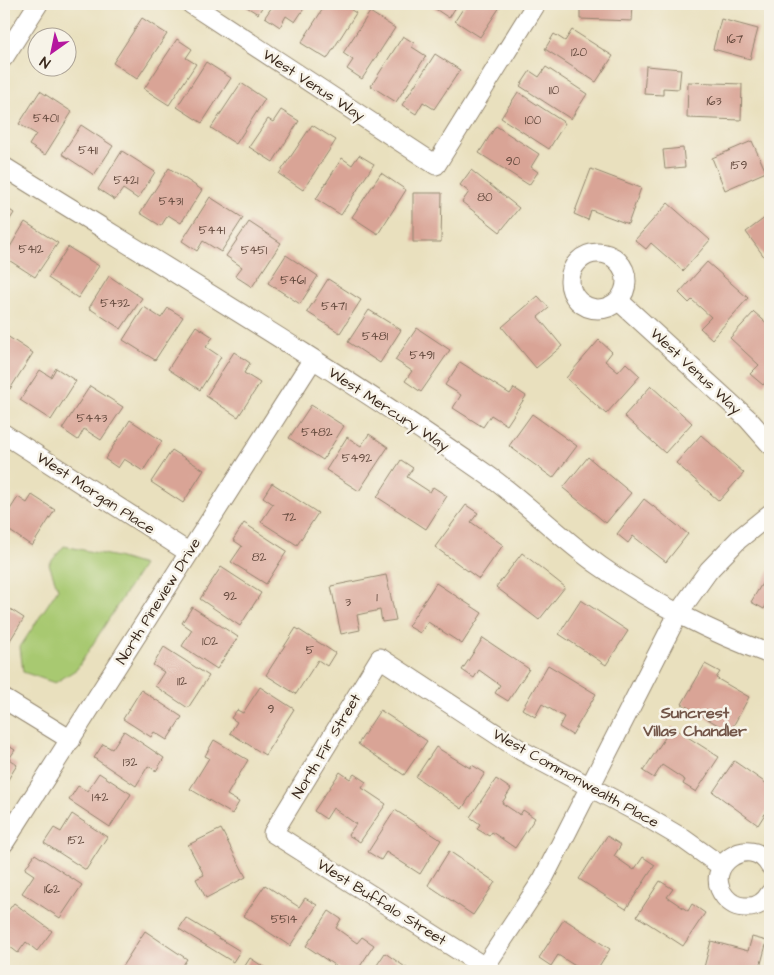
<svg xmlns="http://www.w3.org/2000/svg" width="774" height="975" font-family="'Architects Daughter',sans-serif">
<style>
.green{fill:#a8c971;stroke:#727a48}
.building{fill:#d9a496}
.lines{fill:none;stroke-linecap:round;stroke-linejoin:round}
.minor-casing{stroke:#92856e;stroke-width:21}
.minor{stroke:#fff;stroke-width:19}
.labels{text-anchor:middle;stroke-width:5;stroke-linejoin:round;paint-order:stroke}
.number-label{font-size:12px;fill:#62483c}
.street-label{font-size:15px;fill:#3b2a1e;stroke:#f7f3e8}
.neighbourhood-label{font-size:16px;font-weight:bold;fill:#725548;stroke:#f7f3e8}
</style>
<rect width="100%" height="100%" fill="#f7f3e8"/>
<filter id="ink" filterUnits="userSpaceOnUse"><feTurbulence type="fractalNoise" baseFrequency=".02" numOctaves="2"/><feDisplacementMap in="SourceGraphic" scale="10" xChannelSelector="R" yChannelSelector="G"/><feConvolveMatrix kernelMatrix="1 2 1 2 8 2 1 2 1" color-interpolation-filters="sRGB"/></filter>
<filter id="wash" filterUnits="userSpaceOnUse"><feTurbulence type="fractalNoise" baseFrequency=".0096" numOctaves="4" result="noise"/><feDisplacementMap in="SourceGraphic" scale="20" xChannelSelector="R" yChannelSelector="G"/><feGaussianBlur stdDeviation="1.12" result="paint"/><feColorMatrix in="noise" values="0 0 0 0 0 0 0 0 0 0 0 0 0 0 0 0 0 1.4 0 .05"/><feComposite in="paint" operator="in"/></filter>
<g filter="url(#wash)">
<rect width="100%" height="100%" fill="#e9e0be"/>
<path class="green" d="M64 546 117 557 143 565 77 669 55 683 23 672 20 647 58 589 49 564Z"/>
<g id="blocks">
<path class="building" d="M242 4H264L258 14Z
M274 4H307L295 22 286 16 280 27 265 17Z
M326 4H342L356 13 327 59 301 43Z
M428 4H458L449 18Z
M466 4H502L480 37 455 21Z
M580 4H633L632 21 580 19Z
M370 12 395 28 362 79 347 69 353 60 343 53Z
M142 18 167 34 137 79 113 63Z
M721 19 758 29 750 59 713 49Z
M572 30 613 56 596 82 545 49 554 34 565 41Z
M403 36 414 43 412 47 426 56 396 102 371 86Z
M177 39 192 49 186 58 196 64 169 105 144 89Z
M435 54 460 70 434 109 423 102 416 114 402 105Z
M206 62 231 78 202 123 177 107Z
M646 66 681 69 679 89 663 88V95L644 94Z
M546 67 587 94 571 119 520 86 530 71 539 77Z
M688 82 742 84 741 120 687 118Z
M241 83 265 99 236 144 211 128Z
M40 91 72 112 45 155 29 145 36 134 19 124Z
M518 92 565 123 549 149 501 118Z
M281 110 299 121 273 162 249 147 268 119 273 122Z
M81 125 113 146 94 175 62 154Z
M312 125 336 140 303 190 279 174Z
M496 126 539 154 531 167 538 172 529 185 479 153Z
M752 141 766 172 725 190 712 158Z
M683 148 685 167 665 169 663 150Z
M122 151 155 172 138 199 123 189 115 200 98 189Z
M359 155 374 164 341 215 316 199 342 158 352 165Z
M169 168 202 190 181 223 168 215 161 226 140 213Z
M591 169 641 188 628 224 591 210 588 220 574 214Z
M471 170 519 208 500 232 462 202 469 192 460 185Z
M381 173 406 190 378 234 352 217Z
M413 193H442L441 242H413Z
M210 197 243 218 221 252 203 241 197 251 182 241Z
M668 203 710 240 683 271 651 243 646 249 635 240Z
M4 206 14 213 4 229Z
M770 214V260L768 262 746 232Z
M25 222 58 243 35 277 4 257Z
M249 222 281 243 252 287 235 276 242 267 226 256Z
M68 247 99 266 78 298 48 278Z
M286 255 318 276 300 304 268 283Z
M707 262 748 298 712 339 700 328 711 317 692 300 689 303 679 293Z
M109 276 142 298 121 329 89 308Z
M328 279 361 300 340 333 307 312Z
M538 296 549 308 538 317 562 346 536 368 502 327Z
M144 307 161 318 168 308 183 317 155 360 123 340Z
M369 310 401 330 380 363 348 342Z
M754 312 770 326V377L763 385 750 374 759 365 730 338Z
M196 326 213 337 206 347 221 357 200 390 168 369Z
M417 328 450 350 421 392 405 381 412 371 395 360Z
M4 334 33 353 10 389 4 385Z
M599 340 612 352 605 361 618 372 626 363 640 376 606 414 566 378Z
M234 352 250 363 244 373 260 383 238 417 206 396Z
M460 362 510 394 514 388 526 396 507 425 491 415 483 427 453 408 461 395 445 385Z
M56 368 76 381 51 420 20 400 40 370 51 377Z
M90 386 123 407 101 440 84 429 78 440 62 429Z
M651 386 692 423 665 453 624 416Z
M311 405 344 426 323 460 289 438Z
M532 414 577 446 553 478 509 446Z
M130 420 162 441 143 471 124 459 118 468 105 459Z
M369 434 388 447 359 491 326 470 347 437 361 446Z
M701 435 744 473 719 501 676 463Z
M172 450 204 470 183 503 151 482Z
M588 457 631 493 606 523 563 488Z
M401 460 413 468 407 477 430 492 433 487 447 496 426 529 377 497Z
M272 483 318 513 297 545 261 522 273 504 263 497Z
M32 495 55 510 32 546 4 527V519L18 497 27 503Z
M644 499 688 534 666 562 633 536 628 543 617 534Z
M466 505 478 513 471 522 503 545 479 579 435 547Z
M244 523 287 551 266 584 231 562 242 546 233 540Z
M522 553 565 587 539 620 496 587Z
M221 567 261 593 240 626 200 599Z
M770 570V598L764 609 751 602Z
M386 575 396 620 382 622 380 610 357 615 360 630 341 634 331 586Z
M436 583 482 613 462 644 428 622 420 633 408 626Z
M581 600 628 631 606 665 559 634Z
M4 605 24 618 4 650Z
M192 607 238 637 217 669 182 646 192 630 182 623Z
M296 628 335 653 327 666 318 660 296 694 266 675Z
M483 638 529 669 508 701 495 693 500 685 479 670 474 678 462 670Z
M164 647 209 676 188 708 155 686 164 672 153 665Z
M705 664 720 672 716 678 749 697 730 732 682 704Z
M548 665 596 694 572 735 559 727 564 717 542 704 535 717 522 709Z
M260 687 294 709 265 755 230 733 237 722 231 718 237 710 243 713Z
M141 690 182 717 167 740 154 732 151 737 123 719Z
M380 710 427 741 404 775 358 744Z
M672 727 719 757 696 792 683 784 685 780 662 765 654 778 643 771Z
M124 731 164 758 156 771 148 766 136 786 94 758 103 744 112 749Z
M214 740 248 760 227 795 239 802 232 814 190 789 209 758 205 756Z
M4 743 15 750 9 759 17 765 4 786Z
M436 747 470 768 472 765 485 773 462 809 416 777Z
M734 761 770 786V806L758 825 713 792Z
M340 772 350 779 354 774 366 782 362 788 386 804 360 842 348 835 356 824 333 808 326 819 314 811Z
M99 773 131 794 110 827 69 800 78 786 87 791Z
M496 779 511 789 502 803 520 815 523 810 535 818 515 848 492 832 489 836 477 829 480 824 470 817Z
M395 810 441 840 420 874 386 852 381 860 368 852Z
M72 814 107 837 86 870 44 843 54 828 61 832Z
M221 829 246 877 206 898 196 879 204 875 188 845Z
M607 836 621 845 614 856 634 870 643 857 655 865 626 909 579 879Z
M449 851 495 882 473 915 428 885Z
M35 854 82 885 60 918 22 893 34 875 25 869Z
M660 881 673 889 667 897 688 911 692 904 705 913 683 946 637 916Z
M265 885 299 907 305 898 317 905 290 946 244 916Z
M14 903 52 931 37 951 26 942 18 953 4 942V916Z
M329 911 341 919 336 928 357 943 362 937 374 945 357 971H343L306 946Z
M186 918 240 951 233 962 179 929Z
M564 919 610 949 596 971H578L580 969 558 955 551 966 539 958Z
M145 931 187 959 179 971H119Z
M752 937 767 941 759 971H703L711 941 748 951Z
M385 953 411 971H373Z
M250 958 270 971H247L243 969Z"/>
</g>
</g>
<g filter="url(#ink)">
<use href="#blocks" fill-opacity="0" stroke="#92856e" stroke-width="1"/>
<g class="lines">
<defs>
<path id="minor" d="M191 4 436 165 536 4
M4 57 38 4
M4 167C166 268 330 365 486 474 526 502 560 538 600 566 649 601 714 634 770 654
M570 281a28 28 0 1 1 56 0a28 28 0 1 1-56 0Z
M619 301 748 419 770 444
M4 434 188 552
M4 699 71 740
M4 843 313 359
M770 866C751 832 700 866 725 897 730 903 737 907 745 907 756 908 765 902 770 893
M482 971 543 879 679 612 709 570 739 539 770 514
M491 971 273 833 380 658 522 751 643 815 682 838 721 866"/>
</defs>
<use href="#minor" class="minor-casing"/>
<use href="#minor" class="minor"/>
</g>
</g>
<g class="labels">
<g class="number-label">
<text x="735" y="43">167</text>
<text x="579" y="56">120</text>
<text x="554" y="94">110</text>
<text x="714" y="105">163</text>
<text x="46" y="122">5401</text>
<text x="533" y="124">100</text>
<text x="88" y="154">5411</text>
<text x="513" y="165">90</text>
<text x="739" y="169">159</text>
<text x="126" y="184">5421</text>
<text x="485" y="201">80</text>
<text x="171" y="205">5431</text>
<text x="212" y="234">5441</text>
<text x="31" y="253">5412</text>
<text x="254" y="254">5451</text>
<text x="293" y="284">5461</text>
<text x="115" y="307">5432</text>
<text x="334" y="310">5471</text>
<text x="375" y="340">5481</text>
<text x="422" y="359">5491</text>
<text x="92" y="422">5443</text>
<text x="317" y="436">5482</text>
<text x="357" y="462">5492</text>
<text x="289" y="521">72</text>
<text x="259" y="561">82</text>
<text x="230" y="600">92</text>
<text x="377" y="601">1</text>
<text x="348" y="606">3</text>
<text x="210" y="645">102</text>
<text x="310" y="654">5</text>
<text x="182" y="685">112</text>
<text x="271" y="713">9</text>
<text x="130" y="766">132</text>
<text x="100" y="801">142</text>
<text x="76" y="844">152</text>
<text x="52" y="893">162</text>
<text x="284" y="923">5514</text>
</g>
<g class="street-label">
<text transform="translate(314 85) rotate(33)" y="5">West Venus Way</text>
<text transform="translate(696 371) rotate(43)" y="5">West Venus Way</text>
<text transform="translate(389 409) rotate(33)" y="5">West Mercury Way</text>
<text transform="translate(96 493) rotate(33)" y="5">West Morgan Place</text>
<text transform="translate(158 601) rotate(-58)" y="5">North Pineview Drive</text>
<text transform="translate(326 746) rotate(-59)" y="5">North Fir Street</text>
<text transform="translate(576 778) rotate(29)" y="5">West Commonwealth Place</text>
<text transform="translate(382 902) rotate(32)" y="5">West Buffalo Street</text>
</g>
<g class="neighbourhood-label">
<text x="695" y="718">Suncrest<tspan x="695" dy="18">Villas Chandler</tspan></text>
</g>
</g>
<rect width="774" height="975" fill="none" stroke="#f7f3e8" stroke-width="20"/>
<g transform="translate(52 52) rotate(213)"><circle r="24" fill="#f7f3e8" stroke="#aca397"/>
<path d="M0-4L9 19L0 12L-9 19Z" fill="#b5179e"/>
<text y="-8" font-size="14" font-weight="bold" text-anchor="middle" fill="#3b2a1e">N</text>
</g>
</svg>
